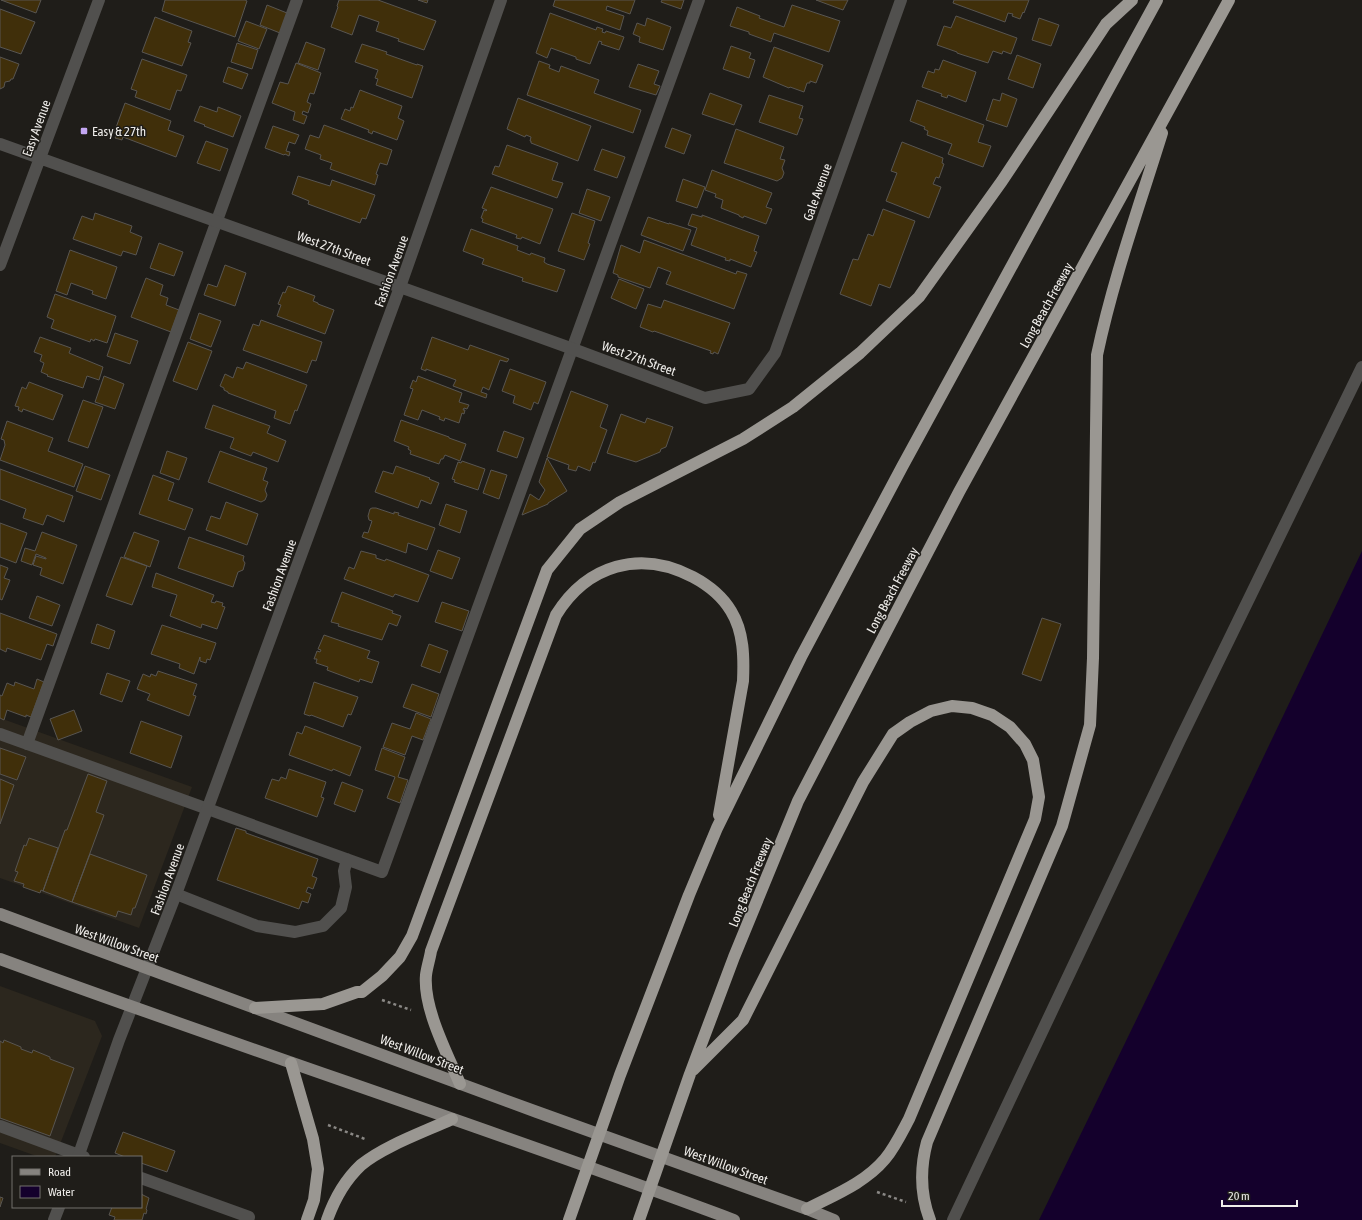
<svg xmlns="http://www.w3.org/2000/svg" width="1362" height="1220" font-family="'Asap Condensed',sans-serif">
<style>
.built{fill:#2c271e}
.water{fill:#14002c}
.building{fill:#402f0a;stroke:#585551}
.lines{fill:none;stroke-linecap:round;stroke-linejoin:round}
.path{stroke:#8a8885;stroke-width:2.5;stroke-dasharray:3 3;stroke-linecap:butt}
.service{stroke:#51504e;stroke-width:12}
.minor{stroke:#51504e;stroke-width:12}
.primary{stroke:#86837f;stroke-width:12}
.motorway{stroke:#9a9792;stroke-width:12}
.poi-dot{fill:#c3a7f2;stroke:#1f1d19;stroke-width:1.5}
.labels{text-anchor:middle;stroke-width:3;stroke-linejoin:round;paint-order:stroke}
.street-label{font-size:13px;fill:#efedea;stroke:#1f1d19}
.poi-label{font-size:13px;fill:#efedea;stroke:#1f1d19;text-anchor:start}
</style>
<rect width="100%" height="100%" fill="#1f1d19"/>
<path class="built" d="M0 718 192 787 139 928 0 878Z
M0 986 95 1021 102 1036 55 1157H39L0 1143Z"/>
<path class="water" d="M1362 551V1220H1039L1229 829Z"/>
<path class="building" d="M1 0H41L36 13Z
M165 0H245L247 1 235 37 162 11Z
M339 0H378L436 21 424 50 398 41 399 39 376 31 379 22 359 15 352 35 331 27 338 7 337 6Z
M418 0H428L427 3Z
M555 0H635L630 14 607 6 606 10 624 16 620 30 553 6Z
M662 0H684L681 9 661 2Z
M816 0H848L843 10Z
M954 0H1029L1024 13 1023 12 1020 19 1012 16 1013 14 1008 13 1005 22 953 3Z
M267 5 287 13 280 33 260 25Z
M792 5 840 21 829 52 774 33 771 42 749 34V32L730 26 737 7 760 16 759 18 784 27Z
M0 9 35 22 21 54 0 47Z
M550 13 596 30 597 27 603 29 602 32 605 33 606 31 624 37 619 50 601 44 602 42 599 41 590 64 576 59V57L551 48 547 58 536 53Z
M956 16 1017 38 1011 54 1003 51 1002 54 993 51 988 63 963 55 957 53V52L937 45 944 26 951 28Z
M155 17 192 31 188 42 191 43 182 66 142 52Z
M647 18 671 27 663 50 639 42 640 37 633 34 637 23 645 26Z
M1039 18 1059 25 1051 46 1032 40Z
M246 21 267 29 259 49 238 41Z
M306 42 325 49 318 70 298 63Z
M237 43 258 50 252 69 231 62Z
M362 44 387 52 386 54 417 65V64L423 66 412 98 376 85 378 79 375 78 378 70 355 62Z
M731 46 751 53 749 58 755 60 749 78 723 69Z
M774 47 823 65 816 83 810 81V83H807L804 92 790 87 789 88 763 77Z
M1017 55 1041 64 1033 88 1008 79Z
M0 57 19 64 13 79H11L10 81 5 82 4 87 0 89Z
M142 59 187 75 181 91 177 90 170 110 135 97 137 91 131 89Z
M943 60 976 72 966 102 948 95 947 98 941 96 942 94 922 87 928 71 934 73 935 69 939 70Z
M539 61 550 65 549 68 559 72 561 66 599 80 594 93 641 110 633 133 527 95Z
M296 63 321 73 314 94 310 93 307 102 311 104 308 113 303 111 302 114 307 116 304 124 293 120 295 112 272 103 280 82 288 84Z
M638 64 659 71 654 84 660 86 656 95 629 87Z
M228 67 248 74 242 89 223 82Z
M360 90 402 106 398 118 404 121 397 140 373 131 372 134 368 132 369 130 341 119 345 109 350 111 351 107 353 108Z
M710 93 742 105 734 125 702 114Z
M1002 93 1017 99 1007 127 986 120 993 99 1000 101Z
M769 95 803 106 799 118 803 119 797 135 759 122Z
M518 98 591 126 578 161 531 143V141H530L531 137 526 135 525 137 507 129Z
M917 100 984 125 978 142 991 146 983 167 948 154 952 144 927 135 928 131 924 129 925 127 910 121Z
M125 103 171 121 168 130 184 136 176 157 123 137 122 140 115 138 117 134 114 133Z
M200 106 217 112 218 107 241 116 233 137 204 126 205 125 194 121Z
M324 125 392 150 387 165 380 163 376 174 378 175 375 185 330 169 332 163 320 159 321 155 305 149 310 135 319 138Z
M273 126 299 135 295 144 289 142 286 151 290 152 289 156 285 154 284 155 265 148Z
M672 128 691 135 684 154 665 147Z
M736 129 784 147 780 159 785 160 782 168 784 173 782 178 777 181 724 163Z
M206 141 228 149 220 171 197 163Z
M902 142 943 158 942 163 944 164 939 178 936 177 933 184 941 187 929 218 886 201 897 173 891 171Z
M507 145 558 163 552 180 563 183 557 198 492 174 495 166 499 167Z
M602 149 625 157 617 178 594 170Z
M712 170 772 193 766 207 772 209 766 224 744 216 743 218 739 216V215L721 208 723 200 715 197 716 194 705 190Z
M298 176 330 186 332 180 375 195 366 219 362 218 360 223 308 204 309 201 292 194Z
M683 179 705 187 697 208 676 201Z
M491 187 553 209 540 244 522 237 521 239 516 238 517 235 482 222 483 219 481 218 484 210 486 211 487 210 482 208Z
M587 189 610 197 601 221 579 213Z
M883 209 915 221 890 288 879 284 871 306 840 294 853 259 858 260 868 234 873 236Z
M95 213 132 226 130 232 142 237 136 255 123 251 121 256 73 239 82 216 93 220Z
M572 213 595 221 588 243 590 244 584 260 558 251Z
M692 214 702 217V215L759 236 754 251 757 252 751 267 730 259V261L725 260 726 258 691 245 697 228 688 225Z
M648 217 669 224V223L691 230 683 251 641 235Z
M471 229 518 246 517 250 530 255 531 253 545 258 544 262 547 264 565 270 557 292 522 281 523 278 482 264 484 259 463 251Z
M644 240 736 274 737 271 747 274 734 309 666 284 671 272 658 267 650 288 618 277V275L613 273 621 245 640 253Z
M159 243 183 252 174 276 150 268Z
M70 250 117 267 106 299 92 294 93 291 71 283 67 295 56 291Z
M225 265 246 273 235 306 204 295 208 284 217 287Z
M146 278 163 285 160 295 168 298 166 305 179 310 171 332 131 317Z
M619 279 644 289 636 309 611 298Z
M288 286 315 296 313 301 318 303V304L334 310 325 334 277 316 281 305 278 304 283 292 285 293Z
M55 294 116 316 107 343 95 339 94 341 91 339 90 342 51 328 54 320 47 317Z
M664 300 730 323 718 354 714 352 713 354 710 353 711 351 654 331 653 332 640 327 648 304 661 308Z
M199 313 221 321 211 347 190 339Z
M261 320 322 342 316 361 312 360 307 373 243 350 253 324 259 326Z
M115 333 138 341 130 364 107 356Z
M40 337 71 348 69 353 103 367 99 380 87 376 83 388 47 376 48 375 41 372 44 363 40 361 42 355 34 352Z
M432 337 468 350 470 345 509 359 507 362 500 360 489 390 483 387 481 392 487 394 486 398 453 386 456 380 426 369V371L421 369Z
M188 342 212 351 197 390 173 381Z
M246 362 307 385 297 411 295 410 290 424 274 418 276 411 228 393V392L224 390V388L220 386 225 374 233 378 237 367 243 369Z
M510 369 546 382 538 404 534 402 531 410 513 403 515 396 502 391Z
M104 376 124 384 115 409 95 402Z
M418 376 462 393 459 402 469 405 467 409 464 408 463 410H465L464 414 462 413 459 423 445 418 444 421 439 419 440 417 422 410 418 420 404 415 413 389 410 388 413 380 416 382Z
M29 382 63 395 53 420 23 409 22 412 18 410 19 407 15 406 22 387 26 389Z
M571 391 608 405 600 427 607 430 595 463 593 462 590 471 578 466 576 471 568 469 569 465 547 457Z
M83 400 103 407 88 448 68 441Z
M213 405 270 426 267 433 286 441 278 462 253 452 251 456 230 448 234 438 205 428Z
M621 414 645 423 647 418 673 427 666 447 661 449 660 452 636 462 607 453Z
M401 420 449 437V438L466 444 460 461 445 455 443 459H441L439 464 410 454 411 451 408 449 409 447 394 441Z
M7 421 53 438 48 451 83 464 74 487 0 460 5 445 4 440 1 439Z
M504 431 524 438 517 458 497 451Z
M167 451 187 458 179 480 160 473Z
M220 451 267 468 263 480 268 482 265 490 267 495 265 500 261 502 208 482Z
M547 458 567 491 548 503V504L522 515 530 494 539 500 545 490 539 482Z
M462 461 485 469 478 490 454 482 455 480 452 479 458 462 461 463Z
M85 466 110 475 101 500 76 491Z
M396 466 430 478 429 479 439 483 431 504 421 500 418 508 375 492 383 471 393 474Z
M0 469 73 496 64 522 47 515 43 525 23 518 26 509 0 499Z
M491 470 507 475 499 499 483 493Z
M153 475 174 483 168 500 193 509 185 530 139 514Z
M226 502 258 514 247 545 206 530 211 516 220 519Z
M446 504 467 511 460 533 439 525Z
M372 508H376L394 514V512L399 513 398 515 435 528 427 550 408 543 406 553 362 537 364 532 368 533 372 521 369 520 368 516 370 509Z
M0 523 27 533 16 563 0 557Z
M42 532 77 545 63 584 40 575 42 568 33 565 36 556 46 559V558L36 554 32 565 21 561 25 548 35 551Z
M134 532 159 541 150 567 124 557Z
M189 537 244 556 243 560 245 563 243 570 238 572 233 587 178 568Z
M438 550 460 558 452 579 430 571Z
M361 551 376 555V558L385 561 386 559 429 575 418 602 395 594 393 597 344 579 349 567 354 569Z
M121 557 147 566 132 605 106 596Z
M0 565 8 568 4 578 10 580 2 600 0 599Z
M156 573 214 595 211 602 215 603 216 601 223 603 222 606 225 607 217 629 202 624 201 628 170 616 177 595 152 587Z
M342 592 393 611 392 613 401 616 397 626 389 623 382 640 338 626 339 624 331 622Z
M37 596 60 605 52 626 29 618Z
M442 602 469 611 462 631 435 622Z
M0 613 57 634 53 646 47 644 41 660 7 648 6 652 0 649Z
M1042 618 1061 624 1041 681 1022 674Z
M97 624 115 631 109 649 91 643Z
M162 625 216 643 210 660 207 659 206 663 200 661V657L194 674 179 668 180 664 151 654Z
M324 635 370 651 367 658 379 662 372 683 360 679 359 682 327 670 328 667 316 663 317 659H314L317 651 320 652 321 650 318 649Z
M429 644 448 651 440 673 421 666Z
M158 671 197 684 193 695 196 696 189 716 147 700 150 694 137 689 143 674 150 677 151 674 156 676Z
M107 673 130 681 122 702 100 694Z
M37 679 44 682 31 717 26 715V717L7 710 4 720 0 718V695L2 696 7 683 14 686 15 682 34 689Z
M314 682 358 697 351 715 348 714 343 727 311 715 310 716 304 714Z
M412 684 439 694 431 717 403 707Z
M74 710 82 731 58 740 50 719Z
M416 713 431 719 423 740 412 736 405 755 383 747 392 723 410 729Z
M141 721 182 736 171 768 130 753Z
M305 726 361 747 350 776 333 769 332 771 289 755 297 732 302 734Z
M0 748 26 757 17 780 0 774Z
M382 748 405 757 398 777 408 780 400 803 387 798 395 777 375 770Z
M289 769 326 782 321 797 324 798 317 817 265 798 272 779 279 781 281 777 286 779Z
M88 774 107 781 96 812 104 815 72 902 43 891 65 830H67Z
M0 779 14 785 0 824Z
M342 782 363 790 355 812 334 804Z
M236 828 246 831V833L318 859 312 876 317 878 313 889 308 887 306 892 311 894 308 903 302 901 299 909 217 880Z
M29 838 58 848 43 891 41 890 40 893 23 887 24 884 14 881 18 872 15 871 24 845 26 846Z
M90 854 147 875 135 908H133L131 915 118 911 116 917 72 902Z
M4 1040 21 1047V1049L32 1053 33 1050 50 1057V1059L74 1068 50 1136 0 1118V1041L3 1043Z
M123 1132 175 1151 167 1172 141 1163V1157H125L115 1153Z
M141 1194 149 1198 146 1209 147 1210 146 1214 144 1213 142 1220H114L115 1217 109 1215 112 1207H141Z
M0 1197 3 1198 0 1207Z"/>
<g class="lines">
<path class="path" d="M382 1000 411 1010
M328 1125 365 1139
M877 1192 906 1202"/>
<path class="service" d="M0 734 382 872 699 0
M27 744 297 0
M176 894 257 926 295 932 323 926 341 908 346 887 344 871 347 859
M0 1126 84 1157
M141 1178 249 1217 248 1220
M953 1220 1180 740 1362 367"/>
<path class="minor" d="M0 144 573 349 705 398 749 389 775 353 901 0
M0 265 99 0
M78 1157 119 1040 176 894 400 287 501 0
M54 1220 59 1207"/>
<path class="primary" d="M0 914 537 1112 807 1209 834 1220
M0 959C244 1049 491 1129 734 1220"/>
<path class="motorway" d="M255 1008 323 1004 357 992H362L382 976 400 957 412 936 547 570 580 529 620 502 743 439 793 407 860 353 919 297 1002 181 1106 24 1132 0
M291 1063 313 1139 318 1169 314 1200 307 1220
M693 1070 743 1020 863 782 893 734 910 722 931 711 952 706 972 708 992 715 1010 727 1025 744 1033 760 1039 797 1035 819 909 1119C902 1132 895 1147 885 1159 865 1183 834 1195 807 1209
M460 1084C447 1053 423 1008 426 975 427 967 430 958 431 951L556 615C587 565 640 549 693 577 708 585 722 596 731 611 744 632 744 658 743 681L719 815
M327 1220C334 1200 345 1180 361 1165 384 1146 424 1132 452 1119
M569 1220 620 1075 689 895 717 828 801 657 902 467 1157 0
M639 1220 690 1074 734 957 798 801 959 492 1229 0
M930 1220C920 1194 920 1168 927 1142L1062 826 1090 725 1093 658 1097 355C1113 279 1139 207 1162 133"/>
</g>
<rect class="poi-dot" x="80" y="127" width="8" height="8" rx="2"/>
<g class="labels">
<g class="street-label">
<text transform="translate(36 128) rotate(-70)" y="5">Easy Avenue</text>
<text transform="translate(817 192) rotate(-70)" y="5">Gale Avenue</text>
<text transform="translate(334 248) rotate(20)" y="5">West 27th Street</text>
<text transform="translate(391 271) rotate(-70)" y="5">Fashion Avenue</text>
<text transform="translate(1046 305) rotate(-61)" y="5">Long Beach Freeway</text>
<text transform="translate(639 358) rotate(20)" y="5">West 27th Street</text>
<text transform="translate(279 575) rotate(-70)" y="5">Fashion Avenue</text>
<text transform="translate(892 590) rotate(-62)" y="5">Long Beach Freeway</text>
<text transform="translate(167 879) rotate(-70)" y="5">Fashion Avenue</text>
<text transform="translate(750 882) rotate(-68)" y="5">Long Beach Freeway</text>
<text transform="translate(117 943) rotate(20)" y="5">West Willow Street</text>
<text transform="translate(422 1054) rotate(21)" y="5">West Willow Street</text>
<text transform="translate(726 1165) rotate(20)" y="5">West Willow Street</text>
</g>
<g class="poi-label">
<text x="92" y="136">Easy &amp; 27th</text>
</g>
</g>
<rect x="12" y="1156" width="130" height="52" fill="#1f1d19" stroke="#72706d"/>
<rect x="20" y="1169" width="20" height="6" fill="#86837f" stroke="#72706d"/>
<text x="48" y="1176" font-size="12" fill="#efedea">Road</text>
<rect x="20" y="1186" width="20" height="12" fill="#14002c" stroke="#72706d"/>
<text x="48" y="1196" font-size="12" fill="#efedea">Water</text>
<path d="M1222 1200v6h75v-6" fill="none" stroke="#efedea" stroke-width="2"/>
<text x="1228" y="1200" font-size="12" fill="#efedea" stroke="#1f1d19" stroke-width="3" paint-order="stroke">20 m</text>
</svg>
